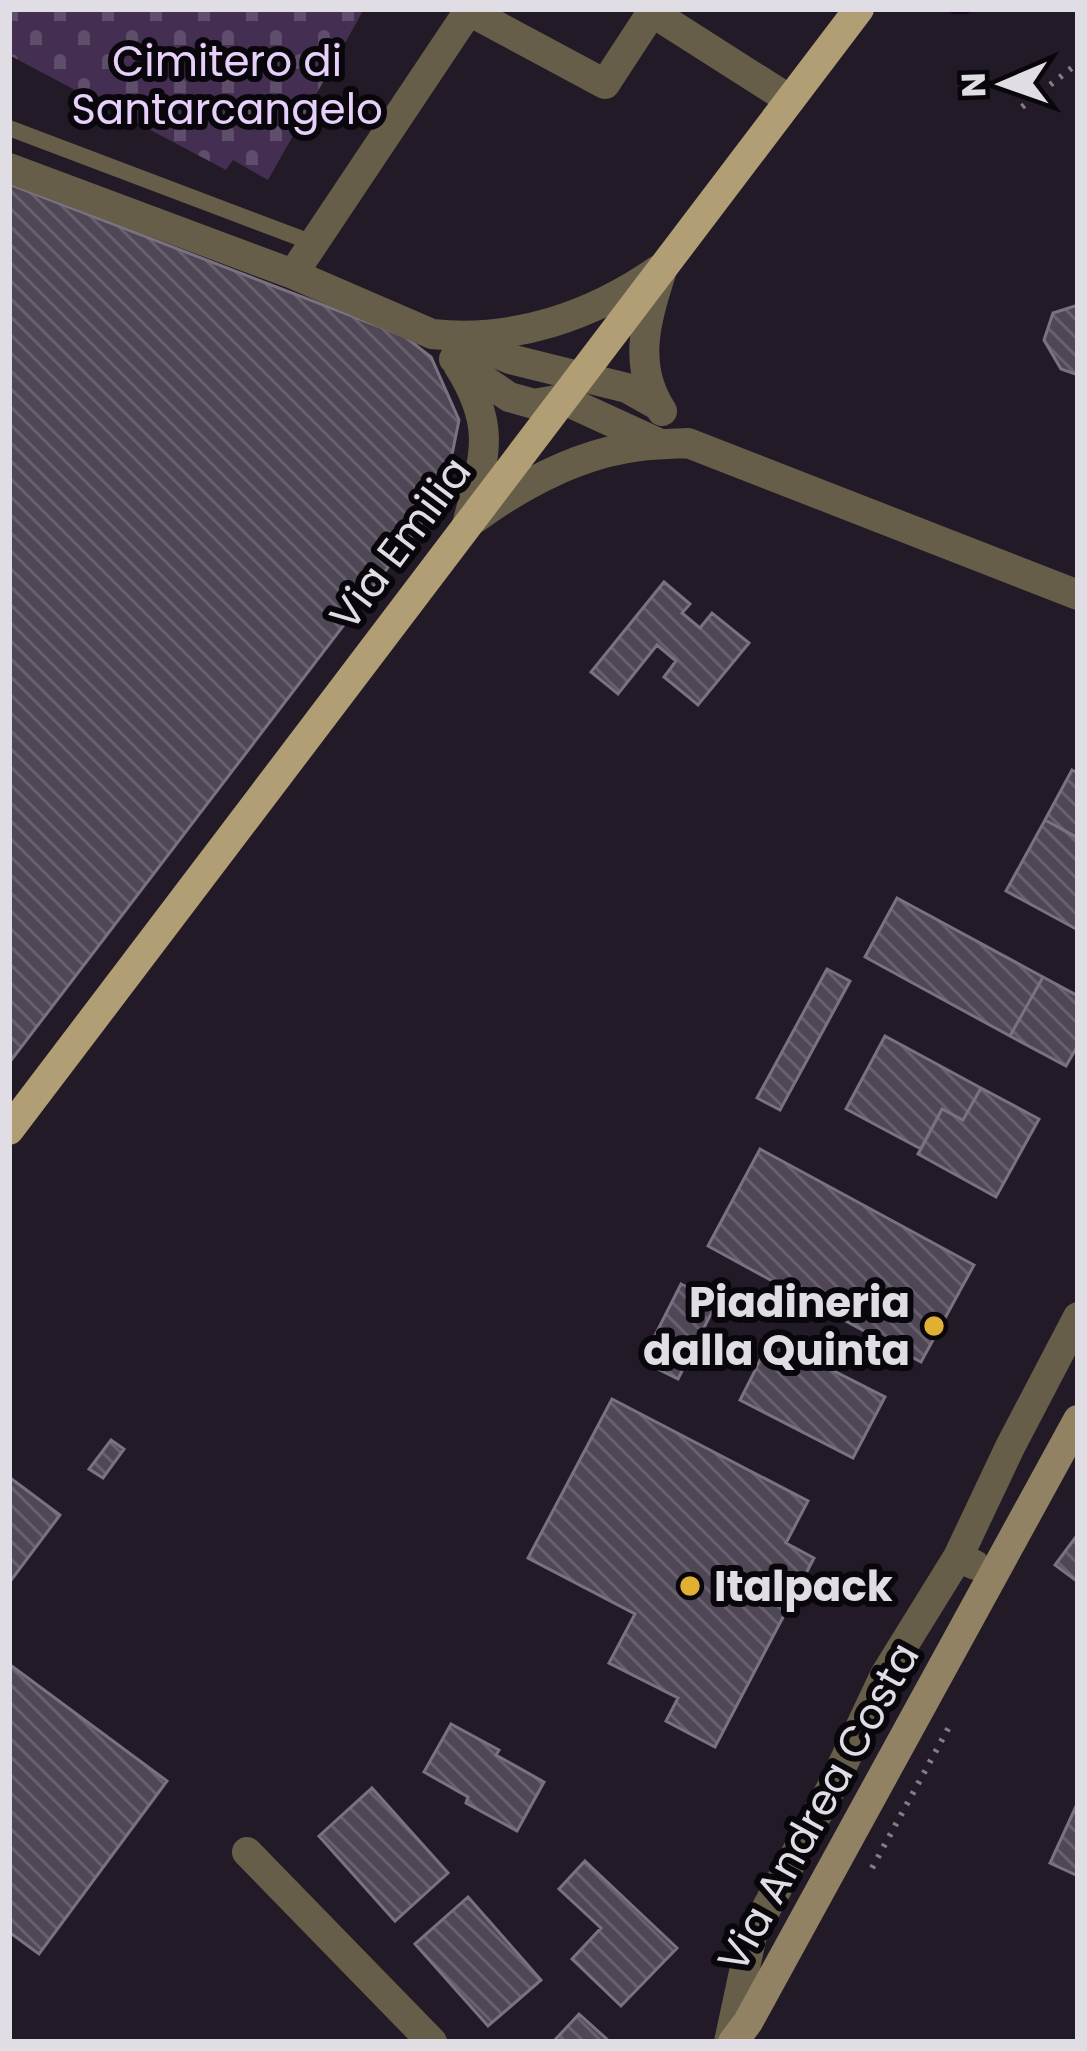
<svg xmlns="http://www.w3.org/2000/svg" width="1087" height="2051" font-family="Poppins,sans-serif">
<style>
.cemetery{fill:url(#cemetery-stones)}
.lines{fill:none;stroke-linecap:round;stroke-linejoin:round}
.stream{stroke:#190325;stroke-width:10}
.building{fill:url(#building-back-hatch);stroke:#7a7281;stroke-width:3}
.path{stroke:#837d87;stroke-width:6;stroke-dasharray:3 9;stroke-linecap:butt}
.lane{stroke:#675e4a;stroke-width:16}
.street{stroke:#675e4a;stroke-width:30}
.secondary{stroke:#918263;stroke-width:30}
.primary{stroke:#b19e75;stroke-width:30}
.poi-dot{fill:#e1af34;stroke:#0a070c;stroke-width:4.5}
.labels{text-anchor:middle;stroke-width:12;stroke-linejoin:round;paint-order:stroke}
.park-label{font-size:42px;fill:#e7d0f9;stroke:#0a070c}
.street-label{font-size:42px;fill:#e1dde5;stroke:#0a070c}
.poi-label{font-size:42px;font-weight:bold;fill:#e1dde5;stroke:#0a070c;text-anchor:end}
</style>
<defs>
<pattern id="cemetery-stones" width="16" height="16" patternUnits="userSpaceOnUse" patternTransform="scale(3)"><rect width="16" height="16" fill="#442f53"/><path d="M2 7V4a2 2 0 0 1 4 0v3zM10 15v-3a2 2 0 0 1 4 0v3z" fill="#5f4d6c"/></pattern>
<pattern id="building-back-hatch" width="6" height="6" patternUnits="userSpaceOnUse" patternTransform="scale(3)"><rect width="6" height="6" fill="#4f4755"/><path d="M-1 5l2 2M0 0l6 6M5-1l2 2" fill="none" stroke="#68616d"/></pattern>
</defs>
<rect width="100%" height="100%" fill="#221b27"/>
<path class="cemetery" d="M9 9H364L268 180 233 160 226 170 9 55Z"/>
<g class="lines">
<path class="stream" d="M954 9H966"/>
</g>
<path class="building" d="M9 184 404 336 431 357 459 420 444 494 9 1063Z
M1078 305V375L1061 369 1044 340 1053 313Z
M664 582 690 604 682 613 700 628 712 613 749 643 698 705 664 677 676 661 657 645 618 694 591 672Z
M1072 770 1078 773V838L1045 820Z
M1045 820 1078 838V930L1006 891Z
M897 898 1043 977 1010 1036 865 957Z
M827 969 850 981 780 1110 757 1098Z
M1043 977 1078 996V1045L1066 1066 1010 1036Z
M885 1036 981 1088 963 1120 942 1109 921 1149 846 1109Z
M981 1088 1039 1119 996 1197 918 1154 942 1109 963 1120Z
M760 1149 974 1265 921 1362 708 1246Z
M681 1284 717 1302 678 1379 642 1361Z
M771 1339 885 1397 853 1458 740 1400Z
M612 1399 808 1501 786 1543 814 1558 715 1747 666 1721 678 1698 609 1663 635 1614 528 1558Z
M111 1440 124 1449 103 1478 89 1469Z
M9 1477 60 1515 9 1583Z
M1078 1534V1582L1055 1565Z
M9 1664 167 1781 39 1954 9 1932Z
M451 1724 499 1750 496 1755 544 1782 517 1831 466 1803 468 1797 424 1772Z
M372 1788 448 1873 395 1921 319 1836Z
M1078 1802V1876L1050 1863Z
M585 1861 677 1948 621 2006 572 1959 601 1928 559 1889Z
M468 1897 541 1980 488 2026 415 1944Z
M579 2014 610 2042H553Z"/>
<g class="lines">
<path class="path" d="M1022 107 1078 63
M872 1868 949 1727"/>
<path class="lane" d="M9 128 313 243"/>
<path class="street" d="M469 11 605 84 652 12 790 100
M9 168 293 274 432 334C513 343 592 316 658 270
M661 273C646 320 632 366 662 411
M293 274 470 9
M468 341 510 359 627 388 657 405
M454 359 509 397 534 404 562 399 658 443
M458 365C498 428 484 457 467 525
M476 518C524 483 580 453 640 446 656 444 672 444 688 443L1078 595
M975 1565 958 1557 1010 1447 1078 1317
M247 1852 432 2042
M729 2042 752 1935 834 1783 885 1675 958 1557"/>
<path class="secondary" d="M733 2042 748 2022 1078 1420"/>
<path class="primary" d="M9 1130 859 9"/>
</g>
<g class="poi-dot">
<circle cx="934" cy="1326" r="12"/>
<circle cx="690" cy="1586" r="12"/>
</g>
<g class="labels">
<g class="park-label">
<text x="227" y="76">Cimitero di<tspan x="227" dy="48">Santarcangelo</tspan></text>
</g>
<g class="street-label">
<text transform="translate(400 543) rotate(-53)" y="15">Via Emilia</text>
<text transform="translate(818 1807) rotate(-61)" y="15">Via Andrea Costa</text>
</g>
<g class="poi-label">
<text x="910" y="1317">Piadineria<tspan x="910" dy="48">dalla Quinta</tspan></text>
<text x="714" y="1601" text-anchor="start">Italpack</text>
</g>
</g>
<rect width="1087" height="2051" fill="none" stroke="#e1dde5" stroke-width="24"/>
<g transform="translate(1003 84) rotate(268)" stroke="#0a070c" stroke-width="9" paint-order="stroke">
<path d="M0-9L21 45L0 30L-21 45Z" fill="#e1dde5"/>
<text y="-18" font-size="33" font-weight="bold" text-anchor="middle" fill="#e1dde5">N</text>
</g>
</svg>
